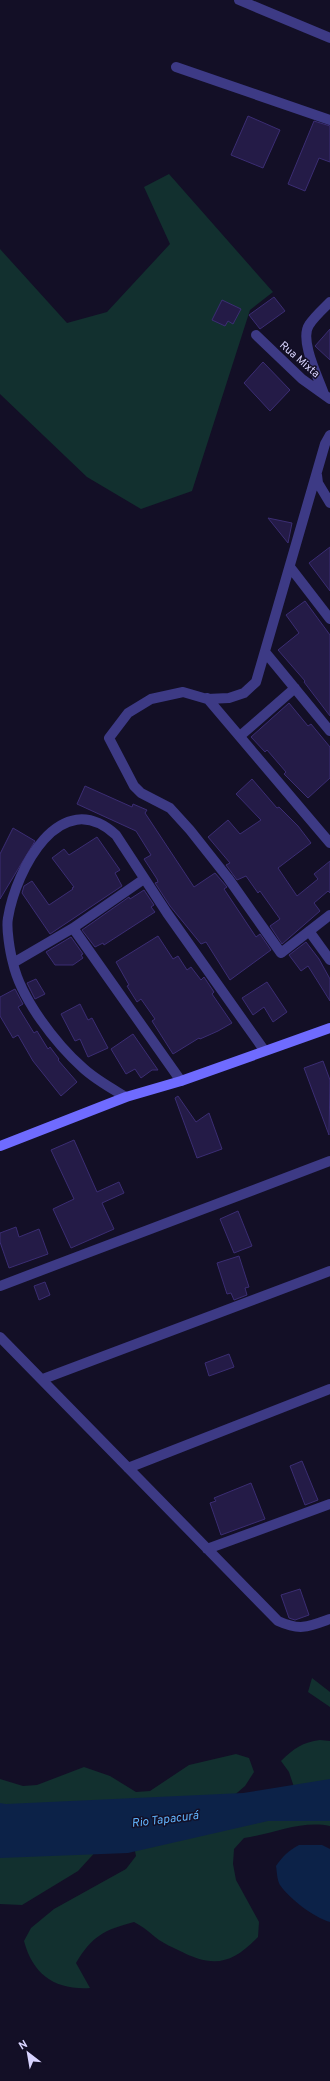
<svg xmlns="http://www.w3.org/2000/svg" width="330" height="2081" font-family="Overpass,sans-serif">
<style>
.green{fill:#12302f}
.water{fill:#0c2248}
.building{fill:#241b47;stroke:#3b2d73}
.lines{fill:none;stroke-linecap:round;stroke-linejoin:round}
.minor{stroke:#3d3a85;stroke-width:10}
.secondary{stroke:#6f6bff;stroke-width:10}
.labels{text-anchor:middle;stroke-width:3;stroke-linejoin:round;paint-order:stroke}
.street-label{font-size:11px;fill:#d9d4ff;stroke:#130f26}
.water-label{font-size:12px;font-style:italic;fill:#62b6ff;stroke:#130f26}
</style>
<rect width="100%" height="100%" fill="#130f26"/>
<path class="green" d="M169 174 273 292 250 310 192 491 141 509 87 477 0 394V249L67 323 107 312 170 244 144 187Z
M312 1678 330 1692V1707L308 1692Z
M320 1740 330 1741V1826C301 1820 273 1834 244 1838L234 1849 233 1864 236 1880 259 1922 258 1937C231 1965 213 1968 178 1950 172 1947 165 1944 159 1940 150 1933 144 1927 134 1922 104 1930 92 1936 76 1963L90 1988C55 1990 33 1975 24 1941L31 1928 54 1909 126 1869 136 1856 133 1842 99 1848 78 1871 22 1905 0 1904V1779L23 1786 37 1785 84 1767 110 1776 136 1792 150 1791 189 1765 236 1754 249 1758 254 1772 245 1786 231 1798 294 1787 289 1772 281 1761C293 1749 303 1742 320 1740Z"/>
<path class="water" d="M330 1779V1821H268L128 1853 0 1858V1803L6 1804 243 1793Z
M299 1845H322L330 1849V1922C313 1917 290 1899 280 1885 277 1880 277 1872 276 1866 282 1857 289 1850 299 1845Z"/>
<path class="building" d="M248 116 280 130 263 168 231 155Z
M314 121 330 126V162L319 158 305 191 288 184Z
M274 297 285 311 260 329 249 315Z
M222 300 241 309 233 324 228 321 225 326 212 320Z
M330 329V360L315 346Z
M263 362 290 390 270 411 244 383Z
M268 518 292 523 288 543Z
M330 547V591L309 563Z
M305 601 330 635V716L304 682 305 681 278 650 299 633 286 615Z
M289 703 308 726 311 724 330 747V778L308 798 284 774 286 772 267 750 265 752 251 737Z
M252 779 277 808 279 807 298 826 311 843 278 868 297 896 318 879 314 874 330 861V893L328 891 314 903 320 911 282 944 270 926 280 919 260 891 258 893 246 876 237 880 226 865 230 863 208 837 228 820 240 834 261 820 236 794Z
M85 786 132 807 133 804 147 810 145 813 194 887 215 873 227 887 224 889 256 937 260 934 271 950 230 980 206 942 201 944 170 906 155 883 158 882 157 879 144 859 151 855 136 831 77 804Z
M13 828 35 841 0 899V854Z
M97 837 120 870 115 873 122 886 50 934 22 893 24 886 32 881 49 905 73 889 72 888 74 887 52 858 64 849 69 855Z
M144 890 154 905 151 907 155 912 104 945 103 943 95 947 82 930 129 897 130 899Z
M158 936 173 959 178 956 187 970 191 967 201 980 204 977 214 992 212 994 232 1023 218 1031 200 1039 199 1038 173 1054 152 1021 155 1019 141 999 137 1002 127 986 129 985 116 962Z
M71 937 83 954 81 955 83 958 73 965H55L46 952Z
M306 942 319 959 330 979V1001L308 966 301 971 289 955Z
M36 979 45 994 35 999 27 983Z
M267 982 287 1012 273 1022 264 1007 253 1015 242 998Z
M15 989 23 1004 18 1007 34 1033 37 1031 48 1049 50 1047 59 1059 58 1060 77 1082 61 1096 33 1061 18 1035 13 1038 0 1016V997Z
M80 1004 88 1020 92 1018 108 1048 88 1057 80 1039 75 1041 61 1014Z
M133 1034 158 1070H152L141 1078 135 1069 126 1074 111 1049Z
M323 1061 330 1080 329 1135 304 1068Z
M178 1096 196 1122 209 1113 222 1149 197 1158 175 1098Z
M74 1140 97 1192 119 1182 124 1193 102 1203 114 1229 71 1248 53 1209 74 1199 51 1150Z
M238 1211 252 1246 234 1253 220 1219Z
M16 1227 19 1237 39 1229 48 1254 9 1268 0 1242V1233Z
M239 1256 249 1287 245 1288 247 1295 234 1300 231 1293 227 1294 217 1263Z
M45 1282 50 1295 39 1300 34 1286Z
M229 1354 234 1367 209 1376 205 1363Z
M302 1461 318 1500 305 1505 290 1466Z
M251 1483 265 1519 221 1535 210 1503 216 1501 214 1498Z
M300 1589 309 1615 295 1620 289 1618 281 1595Z"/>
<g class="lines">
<path class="minor" d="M239 0 330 38
M176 67 330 120
M256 335 302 379 330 399
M324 394C319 379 299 340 309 325 314 317 323 309 330 302
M330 435 325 444 256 682 244 693 229 698 207 699 183 692 151 699 128 713 109 738 134 786 141 793 170 808 190 830 228 878 281 953 330 915
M317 475 318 483 330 503
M290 567 330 619
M265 652 330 731
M207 698 330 843
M240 736 295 688
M73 928 181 1081
M309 931 330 960
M13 963 73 928 144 879
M126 1097C111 1088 96 1080 83 1068 56 1044 21 999 13 963 10 952 6 928 8 918 16 870 60 784 116 835L167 913 264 1050
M0 1286 330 1161
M0 1337 278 1621C300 1631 308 1627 330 1619
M43 1379 330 1271
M128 1468 330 1389
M207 1549 330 1504"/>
<path class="secondary" d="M0 1146 126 1097 181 1081 330 1028"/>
</g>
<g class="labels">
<g class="street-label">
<text transform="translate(300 359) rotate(41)" y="4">Rua Mixta</text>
</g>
<g class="water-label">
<text transform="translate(165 1819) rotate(-7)" y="4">Rio Tapacurá</text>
</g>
</g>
<g transform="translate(28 2053) rotate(329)" stroke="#130f26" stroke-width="3" paint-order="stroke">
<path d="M0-3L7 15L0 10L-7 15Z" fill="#d9d4ff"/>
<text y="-6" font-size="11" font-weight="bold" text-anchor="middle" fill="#d9d4ff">N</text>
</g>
</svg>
